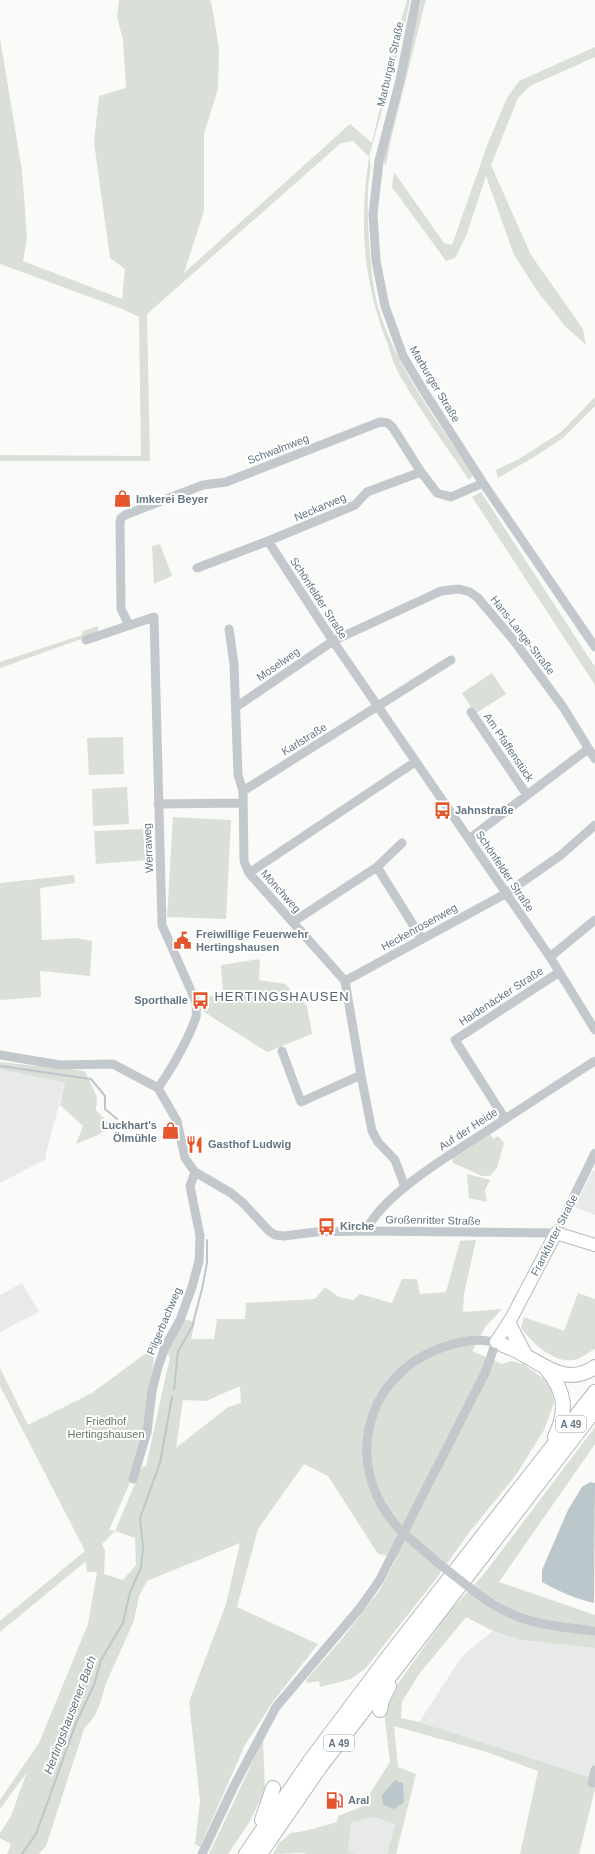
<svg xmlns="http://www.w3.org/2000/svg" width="595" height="1854" font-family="Arial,sans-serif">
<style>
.built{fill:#e8e9e9}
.green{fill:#dadfd7;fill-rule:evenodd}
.water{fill:#bbc7cb}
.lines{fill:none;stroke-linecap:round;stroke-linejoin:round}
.stream{stroke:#bbc7cb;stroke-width:2}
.major-casing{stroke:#b5babe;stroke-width:14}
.highway-casing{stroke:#b4b9bd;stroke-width:16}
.minor{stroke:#c3c8cc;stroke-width:9}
.major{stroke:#fff;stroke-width:12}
.highway{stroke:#fff;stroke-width:14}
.minor-bridge{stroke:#c3c8cc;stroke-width:9}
.labels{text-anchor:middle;stroke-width:4;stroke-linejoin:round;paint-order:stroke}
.shield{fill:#fff;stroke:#939fa8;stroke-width:1}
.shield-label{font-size:10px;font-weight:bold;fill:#657683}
.street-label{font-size:11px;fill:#657683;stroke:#fff}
.poi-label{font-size:11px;font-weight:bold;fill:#657683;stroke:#fff;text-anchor:start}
.park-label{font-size:11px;fill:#687a64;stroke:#fff}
.water-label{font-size:12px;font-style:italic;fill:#60757c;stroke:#fff}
.quarter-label{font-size:13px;letter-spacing:1px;fill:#57646e;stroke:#fff}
</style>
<rect width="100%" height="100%" fill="#fafaf8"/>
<path class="built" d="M0 1069 65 1083 46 1153V1159L0 1183Z
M593 1170 595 1171V1215L575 1207Z
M22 1283 39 1312 0 1332V1295Z
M493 1631 521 1640 595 1648V1779L419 1722 463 1655Z
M374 1817 395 1824 387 1854H356L348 1852 351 1821Z"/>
<path class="green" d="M119 0H210L212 6 219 48 218 89 204 134V211L184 273 350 124 372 143 396 37 407 0H410L402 39 369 157C373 167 368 180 368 190 367 221 369 251 373 282 381 348 437 420 473 475L469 480C446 446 419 409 399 374 394 365 391 355 388 345 363 282 359 224 369 157L353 141 341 143 147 314 150 461H0V455L141 456 139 317 120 308 0 264V38L22 171 27 237 23 261 122 299 125 269 110 258 94 142 99 96 126 88 123 40 117 17Z
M421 0H426L425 3 391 139 386 165 383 161Z
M595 47V57L530 86 518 98 491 165 531 255 583 329 586 345 565 326 538 292 514 255 486 176 466 236 455 258 446 261 392 187 394 172 444 243 452 245 488 143 507 98 519 81Z
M595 397V406L563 438 534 457 498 478 496 470 519 459 561 432Z
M481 492 595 667V685L472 497Z
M160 544 172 576 154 584 152 546Z
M98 626V633L0 668V662L82 635 83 631Z
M492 673 506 694 475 714 462 693Z
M123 737 124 774 89 775 87 738Z
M127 787 129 824 93 826 92 789Z
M173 817 231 820 226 919 167 917Z
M146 829 147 860 96 864 94 831Z
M74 875 75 883 40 888 42 940 76 938 92 941 90 976 40 971 41 997 0 1000V883Z
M260 959 259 980 285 984 307 1006 312 1034 267 1052 204 1012V998L223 992 221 965Z
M0 1062 85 1071 97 1097 96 1110 111 1125 98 1135 76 1144 83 1126 60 1105 65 1083 0 1069Z
M490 1134 494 1139 498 1136 504 1143 497 1168 490 1176H482L453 1163 452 1158Z
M467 1174 490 1180 485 1190 487 1202 469 1198Z
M476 1240 464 1294 463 1312 502 1309 486 1326 472 1351 502 1364 512 1361 523 1364 550 1383 554 1403 544 1430 516 1475 471 1530 436 1579 365 1669 351 1679 320 1687 319 1681 307 1683 306 1680 341 1640 380 1590 397 1557 378 1554 328 1476 304 1464 258 1529 237 1607 318 1644 272 1703 245 1745 200 1847 195 1844 200 1801 189 1702 226 1604 240 1543 147 1581 139 1596 134 1621 106 1683 100 1704 94 1717 84 1729 46 1846 39 1854H7L11 1844 0 1838V1833L11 1816 27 1772 0 1809V1800L39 1743 88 1624 97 1572H87L86 1561 0 1632V1621L85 1551 0 1386V1368L28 1425 92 1393 149 1351 154 1358 144 1428 132 1478 109 1530 115 1531 142 1467 146 1466 170 1357 166 1352 184 1319 195 1322 191 1339H214L217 1319H245L246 1303 315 1299 325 1287 339 1297 353 1300 360 1294 392 1303 402 1279H417L420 1294 446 1292 460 1241ZM240 1386 241 1403 228 1407 176 1448 183 1400 206 1401ZM115 1531 135 1538 136 1565 123 1580 104 1574 105 1551 102 1544Z
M578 1293 595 1299V1349C589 1352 579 1360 573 1360 552 1363 532 1342 521 1328L524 1317 564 1331Z
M595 1427V1444L499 1582 595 1615V1648L521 1640 493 1631 466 1617 419 1674 402 1702 401 1718 419 1722 595 1779V1789L579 1854H520L538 1771 487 1752 394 1726 398 1767 416 1774 396 1854H387L395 1824 374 1817 351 1822 348 1852 356 1854H307L303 1853 273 1854 279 1843 291 1833 305 1831 337 1822 338 1816 361 1807 390 1762 384 1711 392 1692 449 1612 484 1574Z
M263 1740 265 1790 249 1823 228 1854H209Z"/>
<path class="water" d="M590 1482 595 1483 594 1603C576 1599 558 1591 542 1582V1570L568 1510 582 1487Z
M395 1780 403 1783 404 1802 394 1809 383 1805 382 1795Z"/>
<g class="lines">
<path class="stream" d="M0 1066 91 1079 105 1096V1109L117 1119
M174 1389 178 1351 192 1327 202 1289 207 1263V1240
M22 1854 36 1834 76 1723 94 1685 101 1660 123 1623 130 1592 141 1568 143 1547 140 1518 160 1463 172 1397"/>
<defs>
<path id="major" d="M496 1342 512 1317 556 1233 595 1245"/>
<path id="highway" d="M510 1326 525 1355
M503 1345C511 1348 519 1351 526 1356 549 1369 569 1385 595 1367
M546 1368C565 1391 568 1410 555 1437
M380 1710 382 1700 389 1686
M262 1820 273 1788
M246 1854 310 1761 388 1657 595 1392
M260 1854 320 1767 595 1410"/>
</defs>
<use href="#major" class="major-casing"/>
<use href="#highway" class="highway-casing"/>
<path class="minor" d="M416 0 400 80 379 161 373 214 376 261 385 306 403 356 422 388 483 483 595 647
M268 541 333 641 550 957 595 1030
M197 568 268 541 355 505 367 492 421 472
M129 625 121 609 120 523 121 518 125 515 203 485 226 482 380 422 388 423 393 428 421 472 437 493 451 497 483 483
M229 629 234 664 238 775 243 791 244 861 249 873 345 981 361 1075 372 1131 378 1142 395 1160 405 1187
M86 640 154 617 162 925 196 1002C196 1007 197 1012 196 1017 189 1038 171 1070 158 1088
M236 707 333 641 441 591 459 589 470 592 478 598 515 642 563 707 595 759
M471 712 527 795
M243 791 451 660
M158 804 243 803
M469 839 588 749
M377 867 422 939
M249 873 415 762
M293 922 377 867 402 843
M550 957 595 920
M345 981 505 894 561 855 595 825
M282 1051 301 1102 361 1075
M0 1055 60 1065 113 1064 158 1088 177 1121 185 1158 195 1172 231 1193 243 1203 269 1231 275 1235 284 1236 316 1232 366 1231 556 1233 595 1153
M505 1119 455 1040 558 973
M366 1231C382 1194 456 1151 490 1129 525 1106 560 1083 595 1061
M133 1479 147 1432 152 1391 158 1367 165 1347 180 1320 192 1287 199 1261 200 1236 190 1186 195 1172
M399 1529C343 1468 362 1377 441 1348 459 1341 481 1337 500 1344
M408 1537 437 1562
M475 1592C514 1623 548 1626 595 1631
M592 1783 595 1770
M202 1854 234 1786 276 1707 360 1608 379 1581 485 1373 496 1342"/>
<use href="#major" class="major"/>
<use href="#highway" class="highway"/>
<path class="minor-bridge" d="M399 1529 408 1537
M437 1562 475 1592"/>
</g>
<defs>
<symbol id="shop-bare" viewBox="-9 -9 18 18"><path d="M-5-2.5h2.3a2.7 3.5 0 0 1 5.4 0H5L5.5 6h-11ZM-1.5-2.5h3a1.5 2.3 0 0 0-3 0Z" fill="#e4572e" stroke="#fff" stroke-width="2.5" paint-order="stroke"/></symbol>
<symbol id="bus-bare" viewBox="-9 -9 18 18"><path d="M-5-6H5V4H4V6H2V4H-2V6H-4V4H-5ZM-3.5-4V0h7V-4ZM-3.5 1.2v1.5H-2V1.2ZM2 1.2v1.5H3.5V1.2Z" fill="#e4572e" stroke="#fff" stroke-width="2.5" paint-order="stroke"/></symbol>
<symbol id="civic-bare" viewBox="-9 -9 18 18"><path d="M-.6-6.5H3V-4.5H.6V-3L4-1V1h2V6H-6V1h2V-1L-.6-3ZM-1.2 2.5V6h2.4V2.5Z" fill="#e4572e" stroke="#fff" stroke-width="2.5" paint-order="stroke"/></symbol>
<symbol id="restaurant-bare" viewBox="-9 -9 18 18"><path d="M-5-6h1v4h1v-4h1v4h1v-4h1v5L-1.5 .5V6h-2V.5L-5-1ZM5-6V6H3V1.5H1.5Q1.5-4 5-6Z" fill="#e4572e" stroke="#fff" stroke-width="2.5" paint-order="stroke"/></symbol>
<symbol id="fuel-bare" viewBox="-9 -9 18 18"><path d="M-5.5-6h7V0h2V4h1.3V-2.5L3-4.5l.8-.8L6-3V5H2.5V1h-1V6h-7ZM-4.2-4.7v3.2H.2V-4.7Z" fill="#e4572e" stroke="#fff" stroke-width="2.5" paint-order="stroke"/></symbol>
</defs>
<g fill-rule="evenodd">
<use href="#shop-bare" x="110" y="486" width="25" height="25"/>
<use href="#bus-bare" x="430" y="798" width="25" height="25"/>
<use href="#civic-bare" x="170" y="928" width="25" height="25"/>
<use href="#bus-bare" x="188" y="988" width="25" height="25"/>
<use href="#shop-bare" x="158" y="1118" width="25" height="25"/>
<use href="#restaurant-bare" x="182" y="1132" width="25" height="25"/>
<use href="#bus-bare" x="314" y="1214" width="25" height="25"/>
<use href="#fuel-bare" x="322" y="1788" width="25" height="25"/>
</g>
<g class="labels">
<g class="shield">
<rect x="556" y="1416" width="30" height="16" rx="3"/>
<rect x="324" y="1735" width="30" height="16" rx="3"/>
</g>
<g class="shield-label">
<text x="571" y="1428">A 49</text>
<text x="339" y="1747">A 49</text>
</g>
<g class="street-label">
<text transform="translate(390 64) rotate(-77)" y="4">Marburger Straße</text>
<text transform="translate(435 384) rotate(59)" y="4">Marburger Straße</text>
<text transform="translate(278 449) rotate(-21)" y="4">Schwalmweg</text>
<text transform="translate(320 507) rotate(-23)" y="4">Neckarweg</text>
<text transform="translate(319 598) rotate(57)" y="4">Schönfelder Straße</text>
<text transform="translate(523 635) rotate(52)" y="4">Hans-Lange-Straße</text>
<text transform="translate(278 664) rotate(-35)" y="4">Moselweg</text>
<text transform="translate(304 739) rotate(-32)" y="4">Karlstraße</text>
<text transform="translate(509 747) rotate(56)" y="4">Am Pfaffenstück</text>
<text transform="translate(148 848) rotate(-93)" y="4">Werraweg</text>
<text transform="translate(505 871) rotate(56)" y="4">Schönfelder Straße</text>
<text transform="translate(281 891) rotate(48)" y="4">Mönchweg</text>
<text transform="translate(419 927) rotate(-29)" y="4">Heckenrosenweg</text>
<text transform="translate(501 996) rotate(-33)" y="4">Haidenäcker Straße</text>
<text transform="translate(468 1129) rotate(-33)" y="4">Auf der Heide</text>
<text transform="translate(433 1220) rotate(1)" y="4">Großenritter Straße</text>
<text transform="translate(554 1235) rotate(-63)" y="4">Frankfurter Straße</text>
<text transform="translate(164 1321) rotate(-67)" y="4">Pilgerbachweg</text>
</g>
<g class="poi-label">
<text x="136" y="503">Imkerei Beyer</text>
<text x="455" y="814">Jahnstraße</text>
<text x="196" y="938">Freiwillige Feuerwehr<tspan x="196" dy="13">Hertingshausen</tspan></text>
<text x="188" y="1004" text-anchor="end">Sporthalle</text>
<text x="157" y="1129" text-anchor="end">Luckhart's<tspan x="157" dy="13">Ölmühle</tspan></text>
<text x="208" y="1148">Gasthof Ludwig</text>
<text x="340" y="1230">Kirche</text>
<text x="348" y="1804">Aral</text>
</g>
<g class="park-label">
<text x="106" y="1425">Friedhof<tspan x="106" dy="13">Hertingshausen</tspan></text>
</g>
<g class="water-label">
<text transform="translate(70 1715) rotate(-69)" y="4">Hertingshausener Bach</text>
</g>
<g class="quarter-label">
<text x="282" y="1001">HERTINGSHAUSEN</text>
</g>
</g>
</svg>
